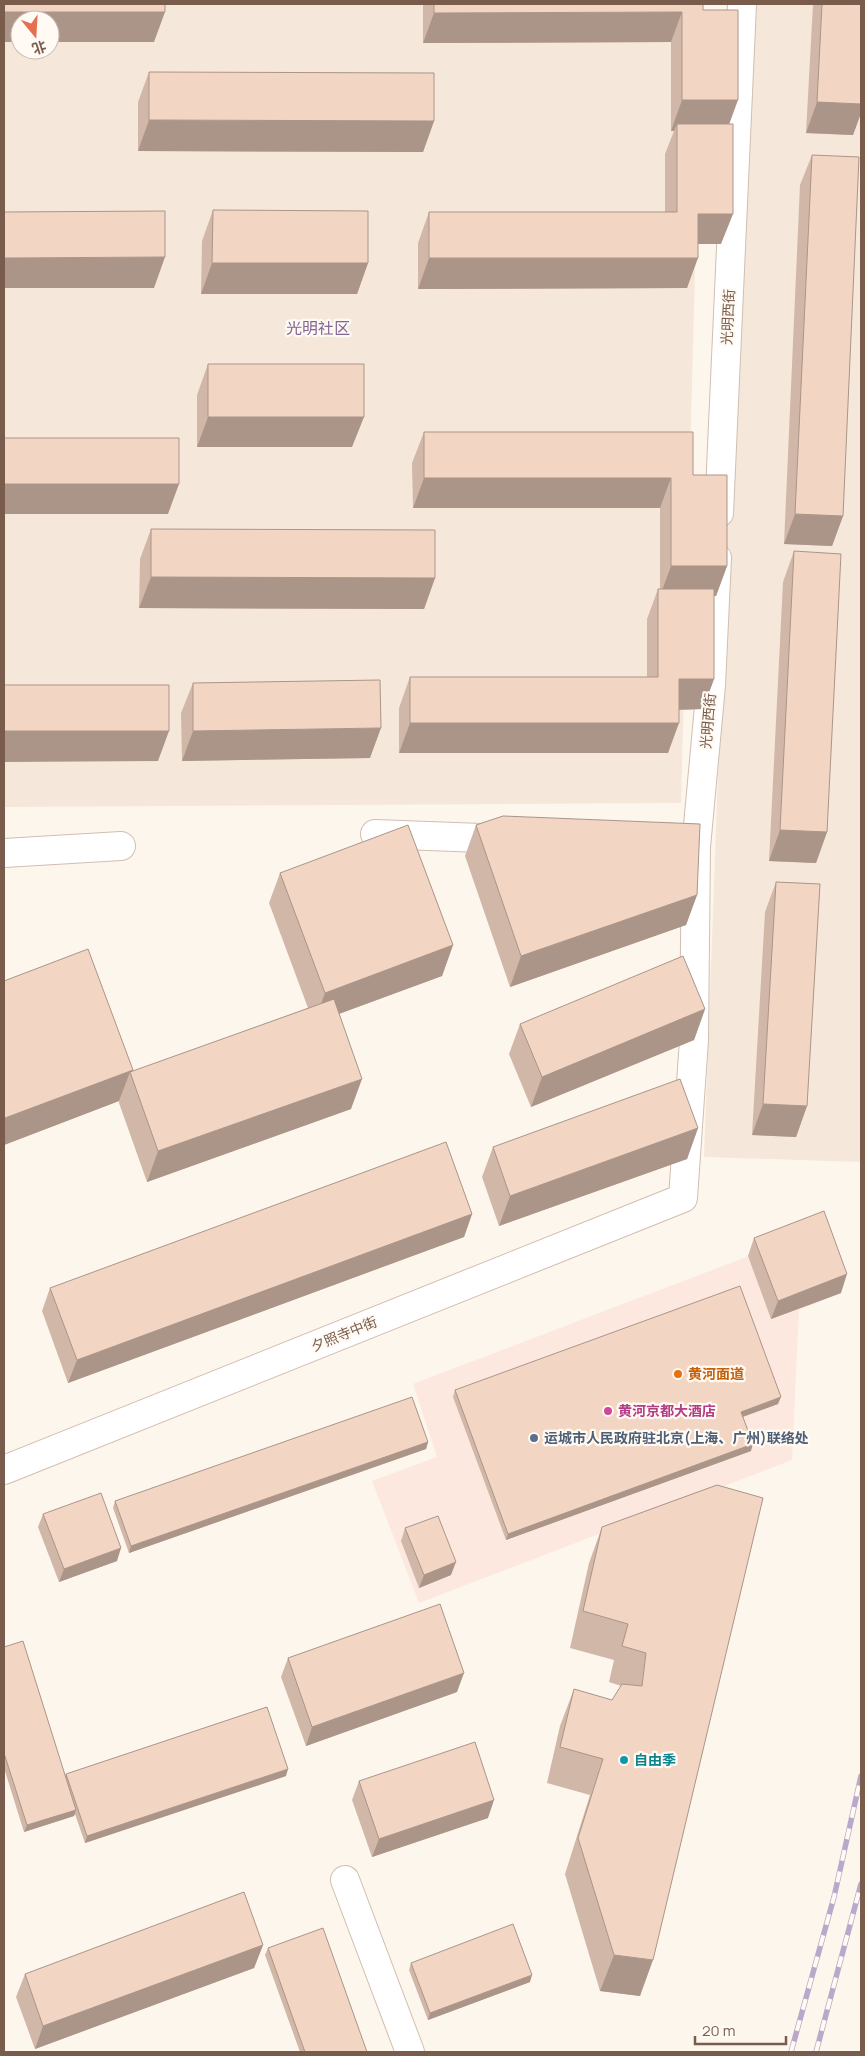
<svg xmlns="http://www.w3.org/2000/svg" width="865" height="2056" font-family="Manrope,'Noto Sans SC',sans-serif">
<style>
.residential{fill:#f5e8da;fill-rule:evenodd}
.commercial{fill:#fde8e0}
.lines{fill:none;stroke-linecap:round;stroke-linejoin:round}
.street-casing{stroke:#d1beb0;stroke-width:30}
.street{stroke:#fff;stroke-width:28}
.rail-casing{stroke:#b9a8c9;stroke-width:5.5}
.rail{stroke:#fffaf3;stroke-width:4;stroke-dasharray:11;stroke-linecap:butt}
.wall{fill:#d1b7a8}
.shaded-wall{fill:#aa9588}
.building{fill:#f3d5c3;stroke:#aa9588}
.food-dot{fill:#e8710a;stroke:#fffaf3;stroke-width:2}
.hotel-dot{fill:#d1479c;stroke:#fffaf3;stroke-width:2}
.service-dot{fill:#5c6f8a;stroke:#fffaf3;stroke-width:2}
.culture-dot{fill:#0f9aa8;stroke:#fffaf3;stroke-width:2}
.labels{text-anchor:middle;stroke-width:4.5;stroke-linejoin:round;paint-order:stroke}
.street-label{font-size:14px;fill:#7a5c4d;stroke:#fffaf3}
.food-label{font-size:14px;font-weight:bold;fill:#c56008;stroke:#fffaf3;text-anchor:start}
.hotel-label{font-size:14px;font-weight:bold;fill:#b23c85;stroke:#fffaf3;text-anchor:start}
.service-label{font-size:14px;font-weight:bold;fill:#4e5e75;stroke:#fffaf3;text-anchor:start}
.culture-label{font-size:14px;font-weight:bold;fill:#0d838f;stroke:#fffaf3;text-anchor:start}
.quarter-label{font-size:16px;fill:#846695;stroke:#fffaf3}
</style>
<rect width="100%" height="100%" fill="#fdf6ec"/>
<path class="residential" d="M4 4H702L681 803 4 807ZM20 20H50V50H20Z
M746 4H861V1162L704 1157Z"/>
<path class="commercial" d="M817 1230 841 1293 799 1310 792 1460 419 1603 372 1481 437 1457 413 1384Z"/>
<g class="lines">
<defs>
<path id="street" d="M719 513 742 4
M375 834 508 839
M4 853 121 846
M4 1470 683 1198 694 1040 696 847 711 685 717 558
M345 1880 410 2052"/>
</defs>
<use href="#street" class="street-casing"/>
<use href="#street" class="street"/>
<defs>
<path id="rail" d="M791 2052 834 1897 861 1776
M816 2052 861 1884"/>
</defs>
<use href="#rail" class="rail-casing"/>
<use href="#rail" class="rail"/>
</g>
<path class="wall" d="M423 4H703V10L729 124 721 244H698L687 288 418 289V243L429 212H665V154L674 131H671V42L423 43Z
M813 4H861V113L853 135 806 133Z
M149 72 434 121 423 152 138 151V102Z
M812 155 843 516 832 546 784 544 800 185Z
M213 210 368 263 357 294H201L202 241Z
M208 364 352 447H197V395Z
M424 432 693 475 727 566 716 596H714V679L703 709 679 710 668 753H399V708L410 677H647V619L658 589H660V508H413L412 463Z
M151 529 435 578 424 609 139 608 140 559Z
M794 551 827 832 816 863 769 861 783 582Z
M193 683 370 758 182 761 181 713Z
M476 825 697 895 686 925 510 987 465 856Z
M280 873 453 945 442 976 339 1014 351 1109 147 1182 119 1103V1101L4 1145V981L132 1072 308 1008 269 903Z
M776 882 807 1106 796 1137 752 1135 765 912Z
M705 1009 694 1040 531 1107 509 1054 520 1024Z
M698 1128 687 1159 499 1226 482 1177 493 1147Z
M472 1214 464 1237 68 1383 42 1311 50 1288Z
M754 1238 841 1293 771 1319 748 1256Z
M455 1390 778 1404 743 1417 751 1451 506 1540 453 1397Z
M428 1442 426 1449 129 1553 113 1508 115 1501Z
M717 1485 640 1996 600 1991 565 1874 590 1795 547 1783 560 1726 574 1689 612 1700 621 1686 609 1682 614 1660 570 1648 589 1563 602 1527Z
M43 1514 117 1561 59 1582 38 1527Z
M405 1528 451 1575 419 1588 401 1541Z
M4 1647 66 1776V1774L286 1776 85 1843 75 1814 74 1816 24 1832 4 1768Z
M288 1658 457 1692 306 1746 281 1677Z
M359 1781 488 1818 372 1857 352 1800Z
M263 1945 254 1968 35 2049 16 1997 25 1974Z
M268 1948 367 2052H300L265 1955Z
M411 1963 530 1982 428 2020 409 1970Z"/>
<path class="shaded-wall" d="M4 12H165L154 42H50V20H20V42H4Z
M682 12 671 42 423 43 434 13Z
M682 100H738L727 130 677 124 674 131H671Z
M817 102 861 104V113L853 135 806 133Z
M149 120 434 121 423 152 138 151Z
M698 214H733L721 244H687Z
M165 257 154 288H4V258Z
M429 258H698L687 288 418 289Z
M212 263H368L357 294H201Z
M208 417H364L352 447H197Z
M424 478H671L660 508H413Z
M4 484H179L168 514H4Z
M795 514 843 516 832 546 784 544Z
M671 566H727L716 596H660Z
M151 577 435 578 424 609 139 608Z
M679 679H714L703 709 668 710Z
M410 723H679L668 753H399Z
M381 728 370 758 182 761 193 731Z
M4 731H169L158 761 4 762Z
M780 830 827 832 816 863 769 861Z
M697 895 686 925 510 987 521 956Z
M453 945 442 976 314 1023 325 993Z
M705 1009 694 1040 531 1107 542 1077Z
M133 1070 131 1075 130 1072 119 1101 4 1145V1121L5 1118Z
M362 1079 351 1109 147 1182 158 1151Z
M763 1104 807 1106 796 1137 752 1135Z
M698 1128 687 1159 499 1226 510 1196Z
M472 1214 464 1237 68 1383 77 1360Z
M847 1274 841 1293 771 1319 778 1301Z
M781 1397 778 1404 739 1418 741 1412Z
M428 1442 426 1449 129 1553 131 1546Z
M753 1444 751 1451 506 1540 508 1534Z
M121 1548 117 1561 59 1582 64 1569Z
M456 1562 451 1575 419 1588 424 1575Z
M464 1673 457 1692 306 1746 312 1727Z
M288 1769 286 1776 85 1843 87 1836Z
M494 1800 488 1818 372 1857 379 1839Z
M76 1810 74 1816 24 1832 27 1825Z
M263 1945 254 1968 35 2049 43 2026Z
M614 1955 653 1960 640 1996 600 1991Z
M532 1975 530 1982 428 2020 430 2013Z"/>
<path class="building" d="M4 4H165V12H4Z
M434 4H703V10H738V100H682V12L434 13Z
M822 4H861V104L817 102Z
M149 72 434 73V121L149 120Z
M677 124H733V214H698V258H429V212H677Z
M812 155 859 157 843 516 795 514Z
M213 210 368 211V263H212Z
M165 211V257L4 258V212Z
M208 364H364V417H208Z
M424 432H693V475H727V566H671V478H424Z
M4 438H179V484H4Z
M151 529 435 530V578L151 577Z
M794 551 841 554 827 832 780 830Z
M658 589H714V679H679V723H410V677H658Z
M380 680 381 728 193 731V683Z
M4 685H169V731H4Z
M503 816 700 824 697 895 521 956 476 825Z
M408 825 453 945 325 993 280 873Z
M776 882 820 884 807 1106 763 1104Z
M88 949 133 1070 5 1118 4 1115V981Z
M683 956 705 1009 542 1077 520 1024Z
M334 999 362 1079 158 1151 130 1072Z
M680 1079 698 1128 510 1196 493 1147Z
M446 1142 472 1214 77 1360 50 1288Z
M824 1211 847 1274 778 1301 754 1238Z
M740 1286 781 1397 741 1412 753 1444 508 1534 455 1390Z
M412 1397 428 1442 131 1546 115 1501Z
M717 1485 763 1498 653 1960 614 1955 578 1838 603 1759 560 1747 574 1689 612 1700 622 1684 642 1686 646 1653 622 1646 628 1624 583 1611 602 1527Z
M101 1493 121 1548 64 1569 43 1514Z
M438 1516 456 1562 424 1575 405 1528Z
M440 1604 464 1673 312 1727 288 1658Z
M23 1641 76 1810 27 1825 4 1753V1647Z
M267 1707 288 1769 87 1836 66 1774Z
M475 1742 494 1800 379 1839 359 1781Z
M244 1892 263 1945 43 2026 25 1974Z
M513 1924 532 1975 430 2013 411 1963Z
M323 1928 367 2052H305L268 1948Z"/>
<circle class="food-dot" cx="678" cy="1374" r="5"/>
<circle class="hotel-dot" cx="608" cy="1411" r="5"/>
<circle class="service-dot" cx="534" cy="1438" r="5"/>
<circle class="culture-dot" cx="624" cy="1760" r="5"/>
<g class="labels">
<g class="street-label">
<text transform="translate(728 317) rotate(-87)" y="5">光明西街</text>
<text transform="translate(708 721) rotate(-85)" y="5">光明西街</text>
<text transform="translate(344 1334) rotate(-22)" y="5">夕照寺中街</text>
</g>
<g class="food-label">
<text x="688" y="1379">黄河面道</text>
</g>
<g class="hotel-label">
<text x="618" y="1416">黄河京都大酒店</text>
</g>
<g class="service-label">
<text x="544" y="1443">运城市人民政府驻北京(上海、广州)联络处</text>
</g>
<g class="culture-label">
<text x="634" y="1765">自由季</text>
</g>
<g class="quarter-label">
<text x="318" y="334">光明社区</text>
</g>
</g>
<rect width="865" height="2056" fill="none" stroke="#7a5c4d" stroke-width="10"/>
<g transform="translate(35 35) rotate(162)"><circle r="24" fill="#fffaf3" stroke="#cabbb1"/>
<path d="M0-4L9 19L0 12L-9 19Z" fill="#e76f51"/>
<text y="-8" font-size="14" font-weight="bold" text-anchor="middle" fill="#7a5c4d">北</text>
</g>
<path d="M695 2036v8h91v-8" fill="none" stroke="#7a5c4d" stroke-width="2.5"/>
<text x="702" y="2036" font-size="15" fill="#7a5c4d" stroke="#fffaf3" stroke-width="4" paint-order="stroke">20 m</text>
</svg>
